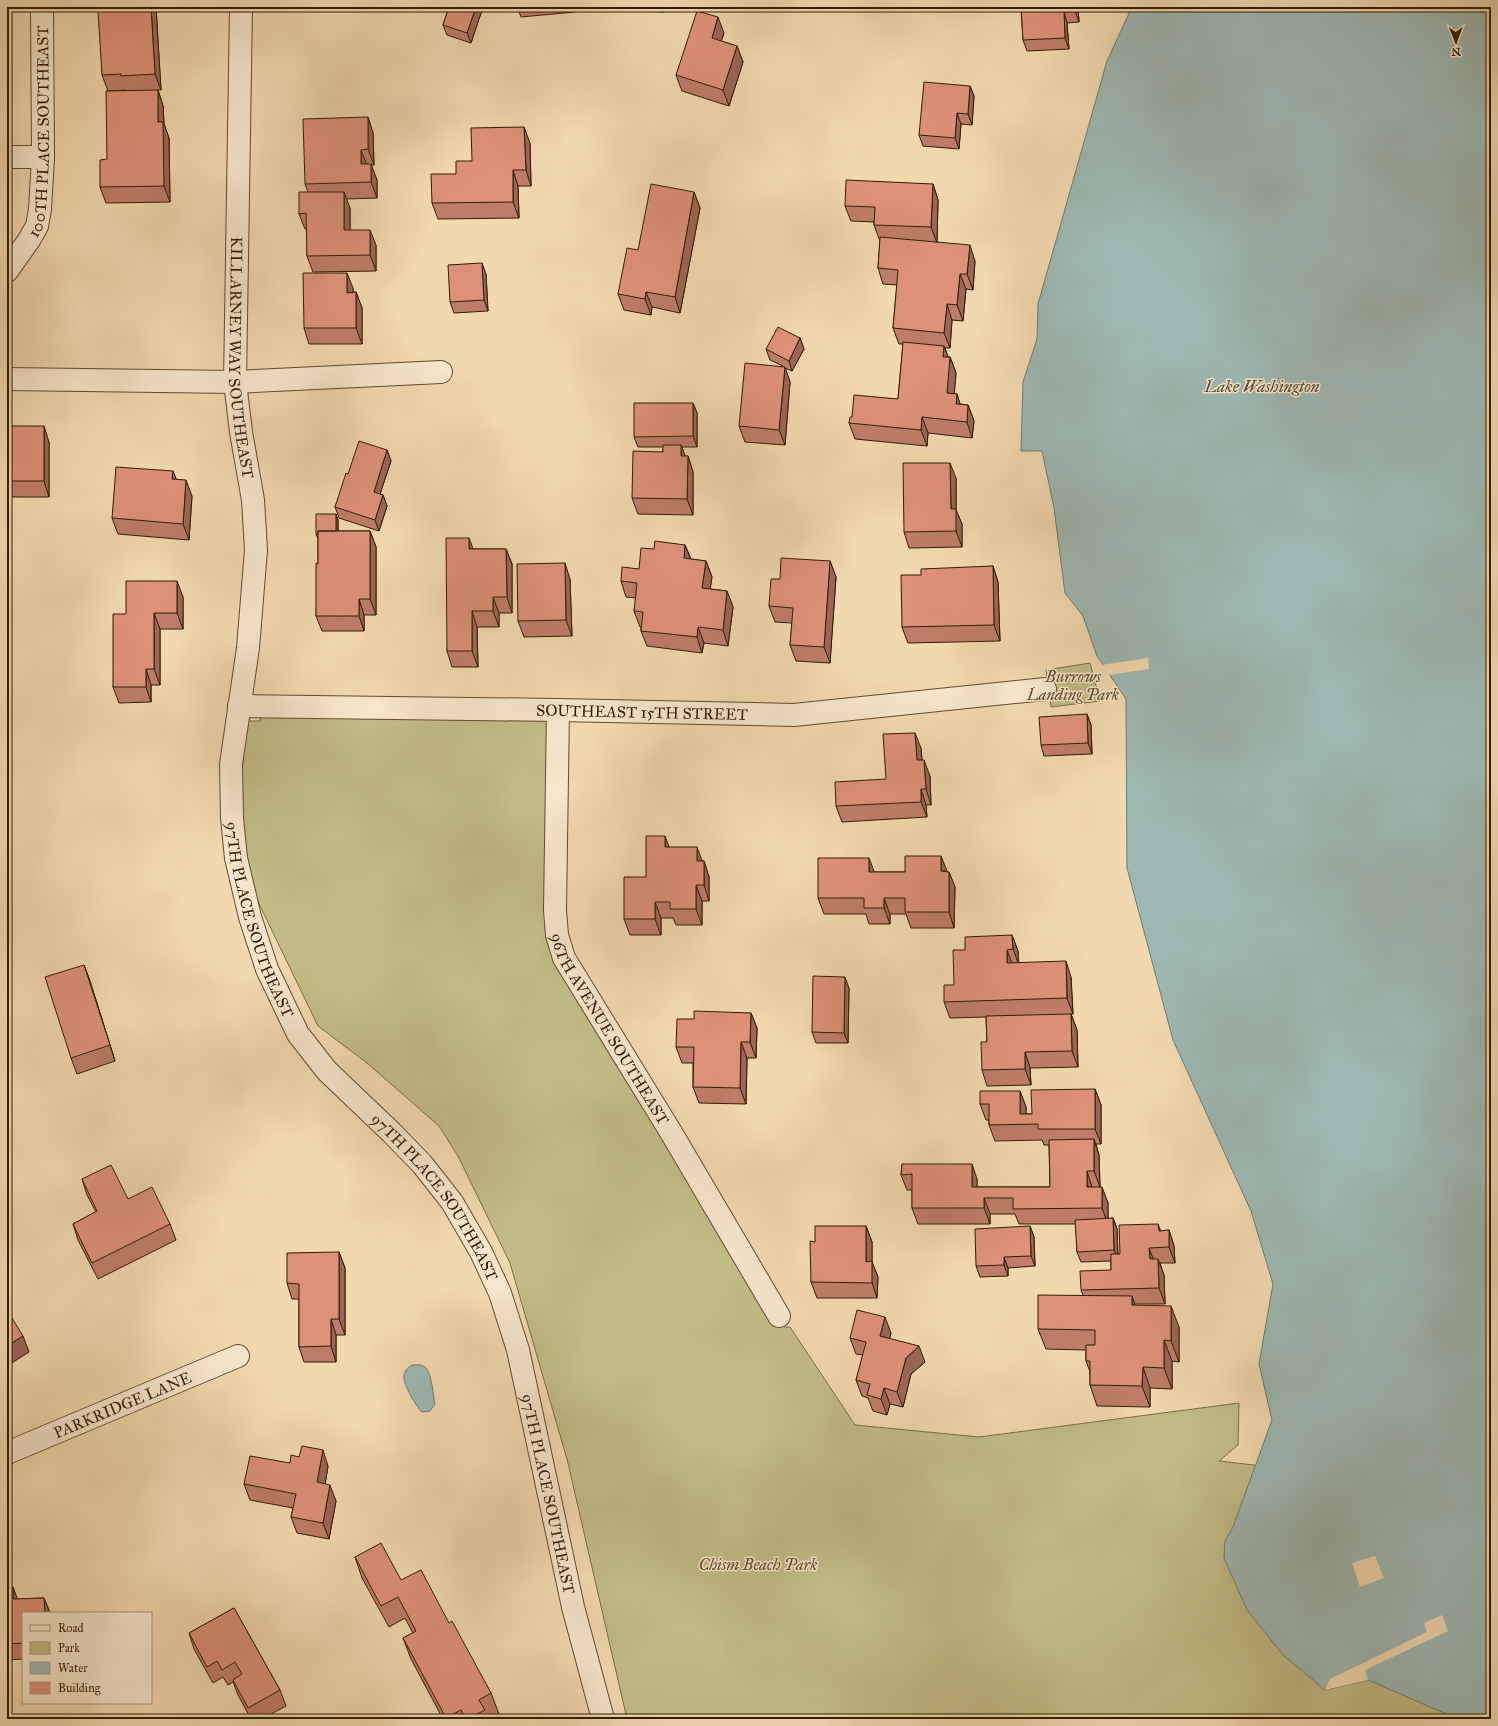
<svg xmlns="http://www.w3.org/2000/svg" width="1498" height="1726" font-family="'IM FELL Great Primer',serif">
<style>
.green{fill:#c1bc86;stroke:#796c44}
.water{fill:#9db8b2;stroke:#727a6c}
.pier{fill:#f2d8af}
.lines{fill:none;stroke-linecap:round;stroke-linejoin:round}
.minor-casing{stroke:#614b2e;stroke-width:24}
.tertiary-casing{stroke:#614b2e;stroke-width:24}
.minor{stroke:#f7e6cb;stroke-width:22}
.tertiary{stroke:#f7e6cb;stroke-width:22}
.wall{fill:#be7d68;stroke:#311c03}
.shaded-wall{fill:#9b6655;stroke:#311c03}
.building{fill:#dd9179;stroke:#311c03}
.labels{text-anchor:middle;stroke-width:3;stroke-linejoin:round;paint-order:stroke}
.street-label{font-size:16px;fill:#311c03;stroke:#f7e6cb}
.park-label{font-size:16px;font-style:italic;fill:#5c4c2a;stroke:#f7e6cb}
.water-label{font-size:17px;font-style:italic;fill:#514b38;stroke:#f7e6cb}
</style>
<rect width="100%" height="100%" fill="#f2d8af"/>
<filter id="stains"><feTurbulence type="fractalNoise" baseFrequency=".005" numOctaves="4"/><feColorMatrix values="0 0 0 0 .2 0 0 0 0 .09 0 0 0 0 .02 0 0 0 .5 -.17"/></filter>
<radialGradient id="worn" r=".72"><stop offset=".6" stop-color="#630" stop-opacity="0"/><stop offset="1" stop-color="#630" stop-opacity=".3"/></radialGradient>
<path class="green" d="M1090 663 1100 701 1051 707 1046 670Z
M261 710H558L557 935 779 1316 784 1327H790L855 1425 979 1437 1239 1403 1238 1445 1219 1461 1262 1466 1491 1719H627L567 1459 510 1263 458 1156 439 1126 367 1063 318 1026 236 856 246 721H260Z"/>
<path class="water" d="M1132 7H1491V1719H1458L1368 1680 1325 1690 1283 1655 1247 1610 1224 1558 1225 1541 1233 1527 1272 1420 1259 1364 1273 1284 1251 1211 1173 1040 1127 868 1126 699 1097 656 1083 616 1065 593 1054 508 1042 451H1021L1023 382 1037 339 1038 304 1107 61Z
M412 1365C416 1365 421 1364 425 1367 432 1373 433 1395 435 1404L430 1411 422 1412C417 1407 414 1401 411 1396 405 1384 398 1374 412 1365Z"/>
<path class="pier" d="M1148 658 1149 669 1108 675 1101 665Z
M1375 1556 1384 1578 1360 1587 1352 1563Z
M1442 1615 1448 1631 1365 1670 1368 1680 1325 1690 1330 1679 1427 1632 1424 1623Z"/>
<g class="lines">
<defs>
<g id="minor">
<path d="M7 157H43"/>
<path id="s1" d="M7 271 29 240 37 226 40 209 43 157 42 7"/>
<path d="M235 382 441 372"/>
<path id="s2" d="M239 706 558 710 794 715 1045 689"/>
<path id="s3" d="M558 710 555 910 557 935 564 958 672 1134 779 1316"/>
<path id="s4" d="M7 1453 238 1356"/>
</g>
<g id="tertiary">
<path id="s5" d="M241 7 235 382 241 432 253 500 256 550 248 648 231 764 232 818 236 858 250 917 267 969 298 1034 327 1071 392 1133 422 1164 452 1202 481 1252 500 1293 518 1350 573 1607 603 1719"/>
<path d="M7 379 235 382"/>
</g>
</defs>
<use href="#minor" class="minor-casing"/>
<use href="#tertiary" class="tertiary-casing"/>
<use href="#minor" class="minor"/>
<use href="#tertiary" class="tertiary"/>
</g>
<path class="wall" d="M103 7H156L161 90H158L163 106 164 124 169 138 170 202 106 203 100 187 126 90 108 91 102 75Z
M449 7H481L482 10 471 43 447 35 443 25Z
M517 7H575V12L521 17Z
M622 7H664V12L623 10Z
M1021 7H1078L1079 22 1067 23 1069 49 1027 51 1023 40Z
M724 33 721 41 737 46 743 62 729 106 682 91 676 75Z
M970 86 974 96 972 125 961 124 959 149 923 146 919 135Z
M368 117 373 133 374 165H371L377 180V198L346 199 350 208V230L376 245V271L313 272 307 256V229H305L299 214 308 192 305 184Z
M530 143 531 186H518L519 218 438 219 432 203 456 174 472 161Z
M933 184 938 200 937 242 975 261 973 290 966 289 963 321 952 320 950 348H945L948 357H950L956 373 954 394H957L960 404 968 405 974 421 972 438 928 433 927 446 855 439 849 423 852 417 898 399 903 344H899L893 328 897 285 883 284 878 268 880 241 874 225V222L851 221 845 206Z
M694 192 700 208 680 313 652 307 651 315 624 310 618 294 638 250Z
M486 274 488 311 454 313 450 302Z
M353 288V292H356L362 308V344H309L304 328Z
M800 338 804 349 792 371 785 368 790 382 785 445 745 442 739 426 783 366 770 360 766 349Z
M693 403 697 413V447H682L685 456H688L693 472V515L638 514 632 498 663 452V447H638L634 437Z
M7 426 49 442V497H7Z
M387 450 391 461 380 494 383 495 387 506 379 531 339 518 335 507 348 474Z
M173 471 176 479 192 496 189 540 118 534 112 518Z
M956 478V510L962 524V547L909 548 904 532Z
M338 519V531H370L376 547V615H364V631H322L316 616 318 564V539L316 534Z
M685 545 691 559 706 561 712 577 710 589 727 591 733 607 728 646 704 643 702 653 647 646 641 631V627H640L634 611 636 598 626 597 621 581 639 569 654 549Z
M473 549H506L512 564V613H499V627H477L478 667H452L447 651Z
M830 561 836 577 830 663 796 661 790 645 792 623 775 622 769 606 780 579Z
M993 566 998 582 1000 641 908 643 902 627 921 575Z
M570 579 572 636 524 637 518 621Z
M183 597V629H160V685H151V702L119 703 113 687 126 614Z
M1087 714 1091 725 1092 754 1044 756 1041 745Z
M921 748 922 760 930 776 931 805H926L927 817 842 822 836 806 886 779Z
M669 847 704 861 709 877V901H702V925H676L673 918H661V935H630L624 919 646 877Z
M874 872H949L955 887 954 928H911L906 914H890V924H869L866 914H824L818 898Z
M1012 935 1018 951V963L1071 977 1073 1014H1071L1077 1030 1078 1067 1030 1068 1031 1085 987 1086 982 1070 987 1042 986 1017 950 1018 944 1002 954 985 965 950Z
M84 965 90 981 115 1061 77 1074 71 1058Z
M849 988 848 1043H816L812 1032Z
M751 1013 757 1028 756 1058H747L746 1104 699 1103 693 1087V1063H682L676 1047 694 1019Z
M1095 1089 1101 1105V1144H1096L1099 1155 1100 1187 1108 1203V1219L1113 1218 1117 1229 1118 1254H1120L1161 1231 1169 1230 1174 1246 1175 1263H1160L1164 1275 1165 1304H1135V1305L1179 1327V1362L1172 1361V1389L1150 1388V1407L1097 1406 1090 1385V1372L1086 1361V1350L1046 1349 1038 1329 1083 1295 1081 1290 1111 1270V1261L1081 1262 1077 1252 1076 1224H1019L1015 1214H990V1224H918L912 1208V1190H907L901 1175 902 1164 977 1179V1187H1050L1049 1145H1044L1042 1140 995 1141 989 1125V1120H986L980 1104 1020 1091 1026 1107V1114H1032Z
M82 1179 128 1199 170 1224 176 1240 98 1279 78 1240 73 1224 96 1212 87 1195Z
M866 1226 872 1242V1262L878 1277 877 1298H817L811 1282 815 1242Z
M1030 1226 1034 1237 1035 1266 1008 1268V1276L980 1277 976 1266Z
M339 1252 345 1268V1335H336V1362H304L299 1347V1299H292L287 1283Z
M891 1333 889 1339 925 1362 911 1374 903 1407 890 1404 887 1415 873 1411 868 1398 862 1396 856 1380 863 1355 856 1354 850 1338Z
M299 1457 328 1466 325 1484 336 1501 329 1539 297 1533 291 1517 293 1508 250 1500 244 1484 290 1463Z
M355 1557 401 1580 449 1623 491 1693 499 1714 490 1719H443L411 1659 403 1638 413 1633 405 1618 389 1627 362 1578Z
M7 1587H13L17 1599 44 1598 50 1613H23V1659L7 1660 8 1671H7Z
M234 1608 280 1690 286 1706 262 1719H251L238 1695 233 1682 228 1685 223 1677 213 1683 194 1649 189 1633Z"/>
<path class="shaded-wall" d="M151 7H156L161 90 155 74Z
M476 7H481L482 10 471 43 467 33Z
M662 7H664V12Z
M1075 7H1078L1079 22 1075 11Z
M1064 12 1067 23 1069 49 1065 38Z
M718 17 724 33 717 54 712 38Z
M737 46 743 62 729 106 723 90Z
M970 86 974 96 972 125 968 114Z
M158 90 163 106 164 124 169 138 170 202 164 186 158 122Z
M957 113 961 124 959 149 955 138Z
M368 117 373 133 374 165 368 149Z
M524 127 530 143 531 186 526 170Z
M361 150 367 165 361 164Z
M371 164 377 180V198L371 182Z
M513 170 518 186 519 218 513 202Z
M933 184 938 200 937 243 931 227Z
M344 192 350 208V246L344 230Z
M694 192 700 208 680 313 675 297Z
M370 230 376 245V271L370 255Z
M970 245 975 261 973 290 967 274Z
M482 263 486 274 488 311 484 300Z
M347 273 353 288V308L347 293Z
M960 274 966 289 963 321 957 305Z
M356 292 362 308V344L356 328Z
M646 292 652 307 651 315 645 299Z
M947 304 952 320 950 348 944 333Z
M800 338 804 349 792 371 789 361Z
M944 346 950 362V357L956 373 953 409 947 393 943 357Z
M785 367 790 382 785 445 779 430Z
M957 394 962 410 956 404Z
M693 403 697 413V447L693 436Z
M968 405 974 421 972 438 967 422Z
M922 417 928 433 927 446 921 430Z
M44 426 49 442V497L44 481Z
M681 445 687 461 681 456Z
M387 450 391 461 377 503 374 492Z
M688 456 693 472V515L687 499Z
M950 463 956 478V510L962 524V547L956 531 951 509Z
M173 471 179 487 172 479Z
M186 480 192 496 189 540 183 524Z
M383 495 387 506 379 531 375 520Z
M336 514 338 519V539L336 534Z
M370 531 376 547V615L370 599Z
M469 538 475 554 469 549Z
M685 545 691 560 684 558Z
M506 549 512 564V613L507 597Z
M706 561 712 577 708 604 702 588Z
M830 561 836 577 830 663 824 647Z
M565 563 570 579 572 636 566 620Z
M993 566 998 582 1000 641 994 625Z
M177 581 183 597V629L177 613Z
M727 591 733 607 728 646 723 630Z
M493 597 499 613V627L493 611Z
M359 599 364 615V631L359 616Z
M472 611 477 627 478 667 472 651Z
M154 613 160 629V685L154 669Z
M698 627 704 643 702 653 697 637Z
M7 642 8 643 7 677Z
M146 669 151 685V702L146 687Z
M1087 714 1091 725 1092 754 1088 743Z
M915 733 921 748 923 776 917 760Z
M924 760 930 776 931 805 926 789Z
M921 789 926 805 927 817 921 802Z
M665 836 671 852 665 847Z
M697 847 703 863 697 861Z
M941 856 947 871H941Z
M869 858 875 874 869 872Z
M704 861 709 877V901L704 885Z
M949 872 955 887 954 928 949 912Z
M696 885 702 901V925L696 909Z
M884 898 890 914V924L884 908Z
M655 902 661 918V935L655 919Z
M1012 935 1018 951 1019 965 1013 949Z
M1007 950 1013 966 1007 963Z
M1066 961 1071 977 1073 1014 1067 998Z
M84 965 90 981 115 1061 110 1045Z
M845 977 849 988 848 1043 844 1033Z
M751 1013 757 1028 756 1058 750 1042Z
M1071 1014 1077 1030 1078 1067 1072 1051Z
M741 1042 747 1058 746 1104 740 1088Z
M1025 1052 1030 1068 1031 1085 1025 1069Z
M1095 1089 1101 1105V1144L1095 1129Z
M1020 1091 1026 1107V1125L1020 1114Z
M1094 1139 1099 1155 1100 1187 1094 1171Z
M972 1164 977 1179V1203L972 1187Z
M1087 1171 1092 1187H1087Z
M1102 1187 1108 1203V1224L1102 1208Z
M984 1198 990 1214V1224L984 1208Z
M1113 1218 1117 1229 1118 1261 1114 1250Z
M1158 1224 1164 1239 1159 1231Z
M866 1226 872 1242V1262L878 1277 877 1298 872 1283 866 1262Z
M1030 1226 1034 1237 1035 1266 1031 1256Z
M1169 1230 1174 1246 1175 1263 1169 1247Z
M1149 1248 1155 1263 1150 1259Z
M339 1252 345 1268V1335L339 1319Z
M1004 1257 1008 1268V1276L1004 1265Z
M1158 1259 1164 1275 1165 1304 1159 1288Z
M1132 1296 1139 1317 1132 1305Z
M1171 1306 1179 1327V1362L1171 1341Z
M885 1317 891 1333 886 1352 880 1336Z
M331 1319 336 1335V1362L331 1346Z
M23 1336 29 1352 7 1366V1346Z
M1164 1340 1172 1361V1389L1164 1368Z
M919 1346 925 1362 911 1374 903 1407 897 1392 906 1358Z
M1143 1367 1150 1388V1407L1142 1386Z
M884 1388 890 1404 887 1415 881 1399Z
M323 1450 328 1466 323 1498 317 1482Z
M330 1485 336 1501 329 1539 323 1523Z
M13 1587 19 1603 13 1599Z
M44 1598 50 1613H45Z"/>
<path class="building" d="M103 7H151L155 74 121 76V74L102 75 98 11H103Z
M449 7H476L467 33 443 25Z
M1021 7H1075V11L1064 12 1065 38 1023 40Z
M697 11 718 17 712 38 737 46 723 90 676 75Z
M924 82 970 86 968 114 957 113 955 138 919 135Z
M158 90V122H163L164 186 100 187V160L107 159 106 91Z
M368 117V149L361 150V164H371V182L305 184 303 119Z
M524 127 526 170H513V202L432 203 431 174H456V161H472L471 128Z
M846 180 933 184 931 227 874 225 875 207 845 206Z
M651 184 694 192 675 297 646 292 645 299 618 294 627 248 638 250Z
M299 192H344V230H370V255L307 256 306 213 299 214Z
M880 237 970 245 967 274H960L957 305 947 304 944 333 893 328 898 270 878 268Z
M482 263 484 300 450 302 448 265Z
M303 273H347V293L356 292V328H304Z
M778 327 800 338 789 361 766 349Z
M903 342 944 346 943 357H950L947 393 957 394 956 404 968 405 967 422 922 417 921 430 849 423 850 417H852L854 395 898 399Z
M745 363 785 367 779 430 739 426Z
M634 403H693V436L634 437Z
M7 426H44V481H7Z
M359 441 387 450 374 492 383 495 375 520 335 507 346 473 348 474Z
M663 445H681V456H688L687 499 632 498 633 451 663 452Z
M903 463H950L951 509H956V531L904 532Z
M116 467 173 471 172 479 186 480 183 524 112 518Z
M316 514H336V531H318V534H316Z
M318 531H370V599H359V616H316V563L318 564Z
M446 538H469V549H506L507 597H493V611H472V651H447Z
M655 541 685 545 684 558 706 561 702 588 727 591 723 630 698 627 697 637 641 631 643 612 634 611 637 583 621 581 622 567 639 569 641 548 654 549Z
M781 558 830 561 824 647 790 645 793 608 769 606 771 579H780Z
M565 563 566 620 518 621 517 564Z
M993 566 994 625 902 627 901 575H921V569Z
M126 581H177V613H154V669H146V687H113V614H126Z
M1087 714 1088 743 1041 745 1039 717Z
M915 733 917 760H924L926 789H921V802L836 806 835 782 886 779 883 734Z
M646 836H665V847H697V861H704V885H696V909H670V902H655V919H624V877H646Z
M905 856H941V871L949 872V912H905V898H884V908H864V898H818V858H869V872H905Z
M1012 935 1013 949 1007 950V963L1066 961 1067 998 944 1002V985H954L953 950H965V937Z
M84 965 110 1045 71 1058 45 977Z
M813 976 845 977 844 1033 812 1032Z
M694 1011 751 1013 750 1042H741L740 1088 693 1087 694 1047H676L677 1019H694Z
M1071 1014 1072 1051 1025 1052V1069L982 1070 981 1042H987L986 1016Z
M1095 1089V1129H1038V1124L989 1125V1104H980V1091H1020V1114H1032L1031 1090Z
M1094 1139V1171H1087V1187H1102V1208L1013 1209V1198H984V1208H912V1174L901 1175 902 1164H972V1187H1050L1049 1140Z
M111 1165 128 1199 152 1187 170 1224 92 1263 73 1224 97 1211 82 1179Z
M1113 1218 1114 1250 1077 1252 1075 1220Z
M1158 1224 1159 1231 1169 1230V1247L1149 1248 1150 1259H1158L1159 1288 1081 1290 1080 1271 1111 1270V1254H1120L1119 1225Z
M815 1226H866V1262L872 1261V1283L811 1282 810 1241 815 1242Z
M1030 1226 1031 1256 1004 1257V1265L976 1266 975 1229Z
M339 1252V1319H331V1346L299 1347V1284L287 1283V1253Z
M1038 1295 1132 1296V1305L1171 1306V1341L1164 1340V1368L1143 1367 1142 1386 1090 1385V1361H1086V1345H1095V1330L1038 1329Z
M857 1310 885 1317 880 1336 919 1346 906 1358 897 1392 884 1388 881 1399 867 1395 870 1384 856 1380 866 1342 850 1338Z
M8 1312 23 1336 7 1346V1313Z
M302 1446 323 1450 317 1482 330 1485 323 1523 291 1517 296 1494 244 1484 250 1456 290 1463 291 1455 299 1457Z
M381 1543 401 1580 421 1570 449 1623 452 1621 491 1693 479 1700 485 1710 467 1719H466L461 1710 446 1718 403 1638 416 1631 398 1597 381 1606 355 1557Z
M7 1587H13V1599L44 1598 45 1613H23V1643L7 1644Z
M234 1608 280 1690 248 1708 233 1680 242 1674 235 1662 222 1670 217 1661 207 1667 189 1633Z"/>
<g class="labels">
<g class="street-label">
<text dy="6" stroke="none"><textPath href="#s1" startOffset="149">100TH PLACE SOUTHEAST</textPath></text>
<text dy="6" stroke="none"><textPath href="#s5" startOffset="351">KILLARNEY WAY SOUTHEAST</textPath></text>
<text dy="6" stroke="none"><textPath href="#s2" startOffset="403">SOUTHEAST 15TH STREET</textPath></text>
<text dy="6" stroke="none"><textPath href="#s5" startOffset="920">97TH PLACE SOUTHEAST</textPath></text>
<text dy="6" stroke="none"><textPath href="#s3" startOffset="333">96TH AVENUE SOUTHEAST</textPath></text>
<text dy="6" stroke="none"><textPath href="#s5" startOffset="1256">97TH PLACE SOUTHEAST</textPath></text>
<text dy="6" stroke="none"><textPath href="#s4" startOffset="125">PARKRIDGE LANE</textPath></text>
<text dy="6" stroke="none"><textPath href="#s5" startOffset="1580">97TH PLACE SOUTHEAST</textPath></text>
</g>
<g class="park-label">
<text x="1073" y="682">Burrows<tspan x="1073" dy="18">Landing Park</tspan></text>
<text x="758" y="1570">Chism Beach Park</text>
</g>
<g class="water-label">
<text x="1262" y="392">Lake Washington</text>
</g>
</g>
<rect width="1498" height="1726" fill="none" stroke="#f2d8af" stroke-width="24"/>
<rect x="8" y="8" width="1482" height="1710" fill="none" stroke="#311c03" stroke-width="2"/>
<rect x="12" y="12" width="1474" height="1702" fill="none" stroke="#311c03"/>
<rect x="22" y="1612" width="130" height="92" fill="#f7e6cb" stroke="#a8957b"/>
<rect x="30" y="1625" width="20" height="6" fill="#f7e6cb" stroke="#a8957b"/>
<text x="58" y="1632" font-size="12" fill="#311c03">Road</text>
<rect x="30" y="1642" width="20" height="12" fill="#c1bc86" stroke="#a8957b"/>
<text x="58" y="1652" font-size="12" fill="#311c03">Park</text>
<rect x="30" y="1662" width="20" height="12" fill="#9db8b2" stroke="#a8957b"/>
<text x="58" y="1672" font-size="12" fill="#311c03">Water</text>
<rect x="30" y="1682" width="20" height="12" fill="#dd9179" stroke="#a8957b"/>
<text x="58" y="1692" font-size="12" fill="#311c03">Building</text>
<g transform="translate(1456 42) rotate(179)" stroke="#f7e6cb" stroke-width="3" paint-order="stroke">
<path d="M0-3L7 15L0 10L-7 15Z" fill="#311c03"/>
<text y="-6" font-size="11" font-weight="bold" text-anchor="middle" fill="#311c03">N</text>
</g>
<rect width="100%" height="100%" filter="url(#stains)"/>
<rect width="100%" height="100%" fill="url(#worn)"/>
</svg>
